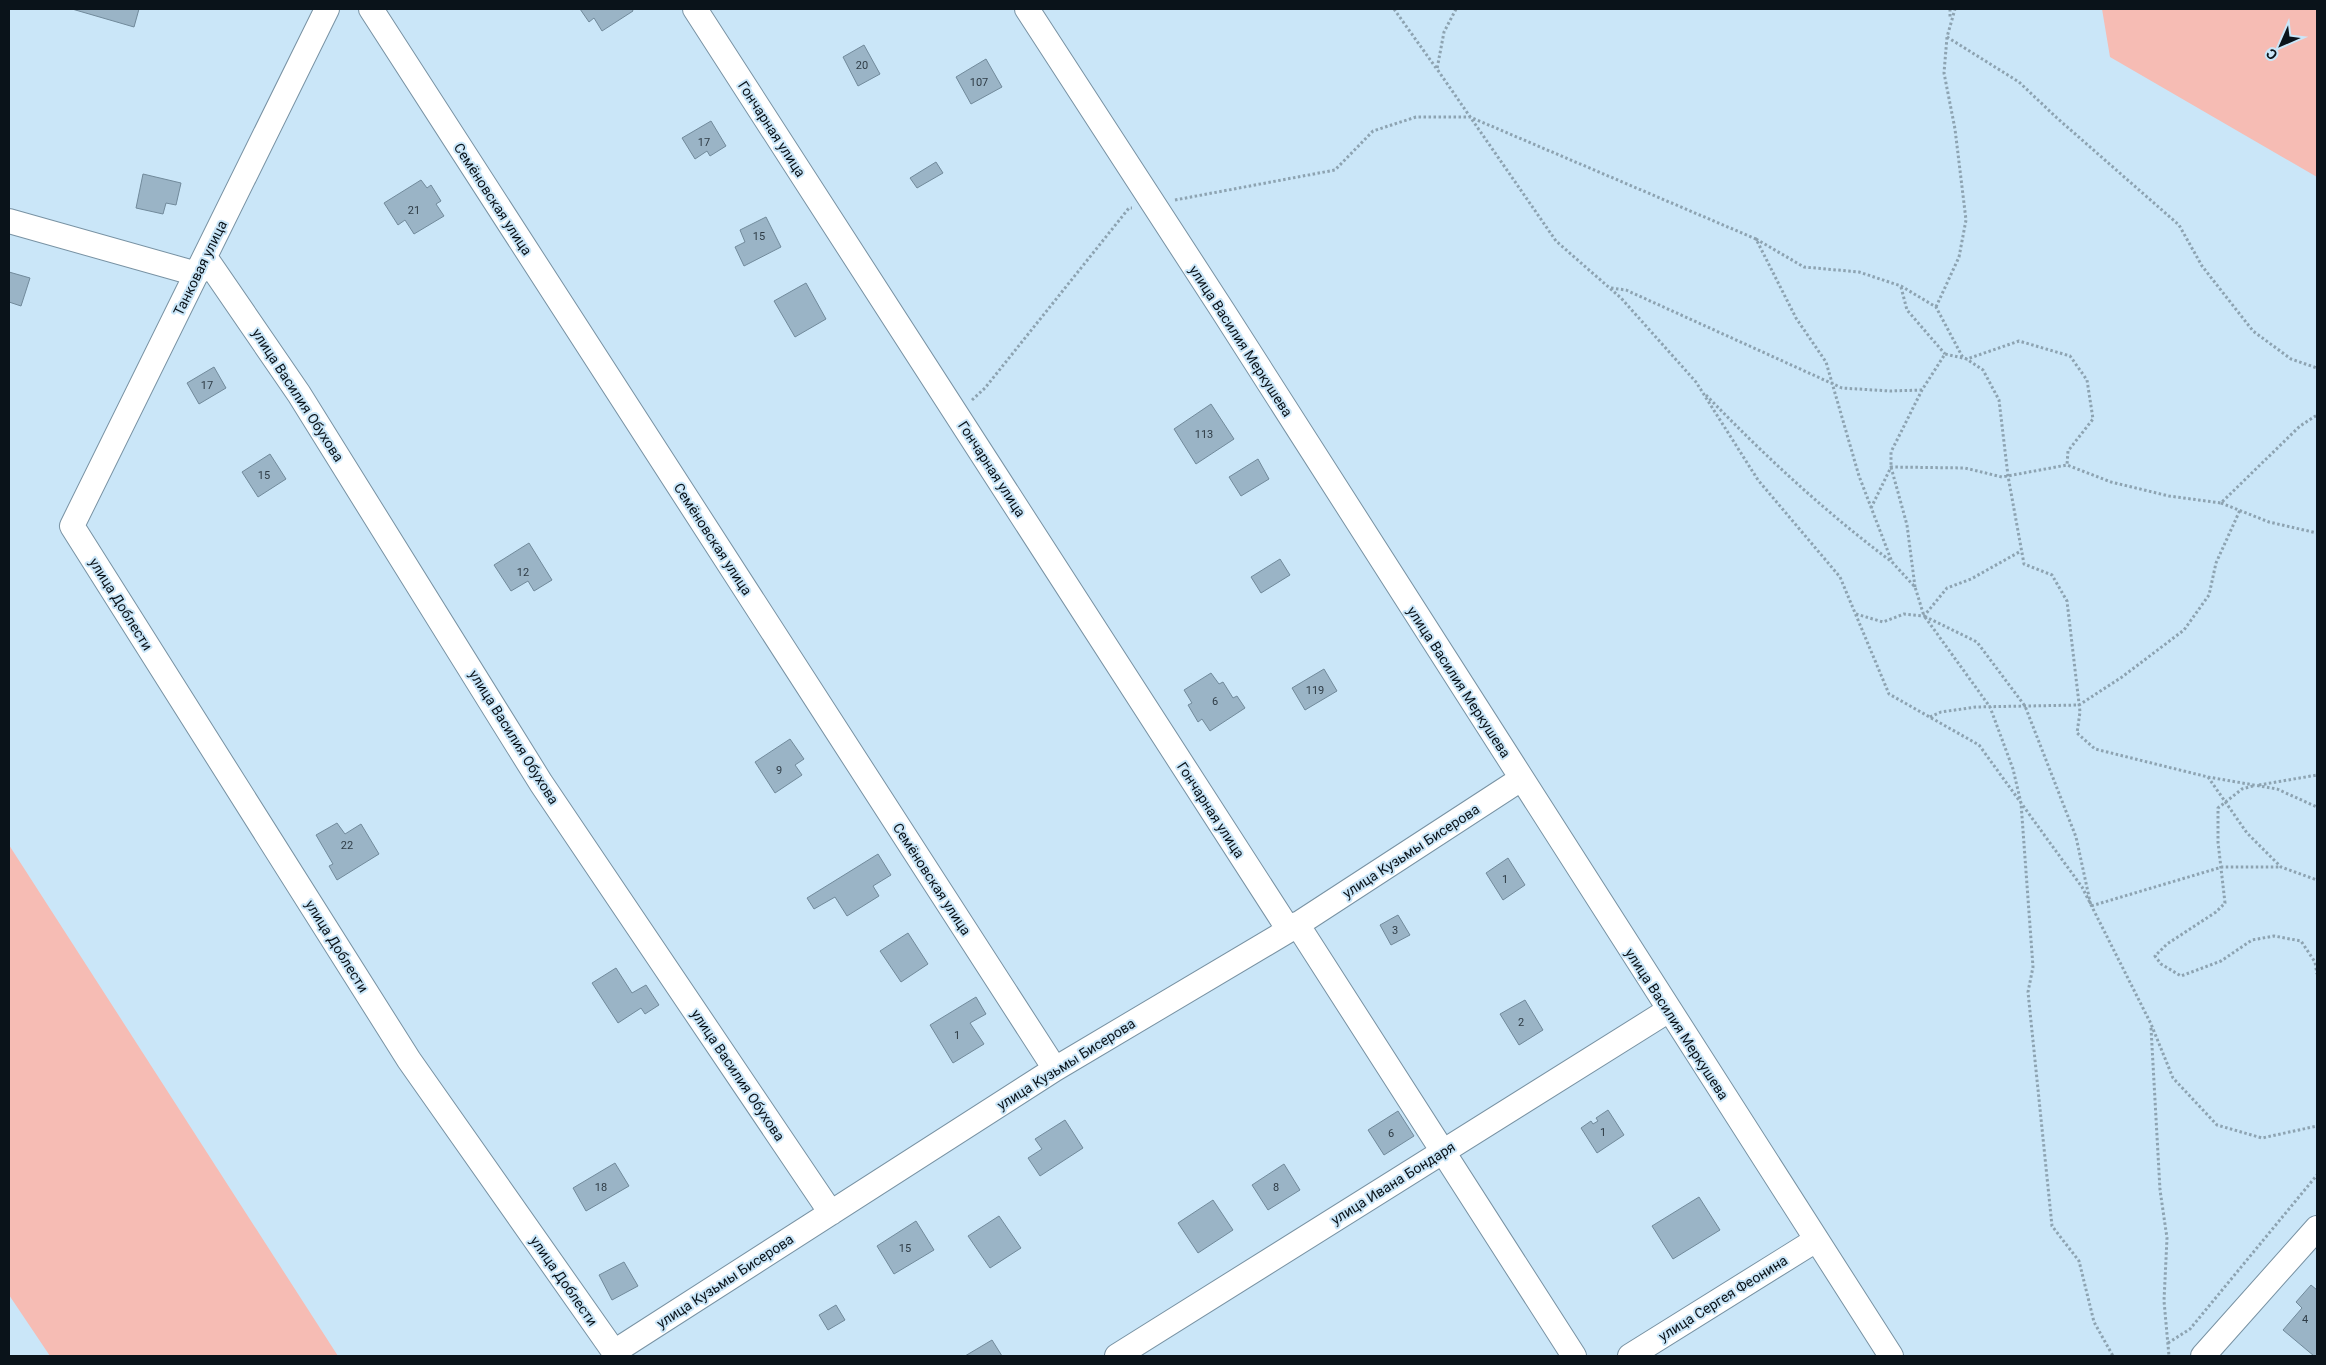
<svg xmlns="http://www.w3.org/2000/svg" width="2326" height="1365" font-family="Roboto,sans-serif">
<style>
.green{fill:#f6bcb4}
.building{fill:#9ab4c6;stroke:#718a9b}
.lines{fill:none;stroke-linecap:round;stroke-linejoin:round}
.minor-casing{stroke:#7892a3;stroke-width:26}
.path{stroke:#8da3b1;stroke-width:3;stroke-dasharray:2.5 2.5;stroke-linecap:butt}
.minor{stroke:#fff;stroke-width:24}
.labels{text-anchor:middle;stroke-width:4;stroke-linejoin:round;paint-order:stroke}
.number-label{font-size:11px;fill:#2e3b45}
.street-label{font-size:14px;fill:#0a131a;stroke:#cae6f8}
</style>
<rect width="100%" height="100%" fill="#cae6f8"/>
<path class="green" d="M2102 9H2317V177L2110 57Z
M9 845 338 1356H50L9 1295Z"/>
<path class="building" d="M72 9H139L134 27Z
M580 9H632L633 11 602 31 594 18 589 22Z
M864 45 880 74 858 86 843 57Z
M986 59 1002 87 971 104 956 77Z
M711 121 726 146 710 156 707 151 695 159 682 138Z
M936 162 943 173 917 188 910 178Z
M143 174 181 183 176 205 166 203 163 214 136 208Z
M421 180 427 188 431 185 441 201 436 204 444 216 414 234 405 220 398 225 384 203Z
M766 217 781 247 744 266 735 247 745 242 740 230Z
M9 272 30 278 21 306 9 302Z
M806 283 826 319 795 337 774 301Z
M214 367 226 388 199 404 187 383Z
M1211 404 1234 439 1196 464 1174 429Z
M270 454 286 479 258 497 242 472Z
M1258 459 1269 479 1241 496 1229 477Z
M529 543 552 580 534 591 528 581 511 591 494 565Z
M1280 559 1290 575 1261 593 1251 577Z
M1324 669 1337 691 1305 710 1292 688Z
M1211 673 1219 684 1223 682 1233 698 1237 696 1245 708 1210 731 1202 719 1198 722 1188 705 1192 703 1184 690Z
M790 739 804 759 795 765 802 775 775 793 755 762Z
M337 823 345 834 361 824 379 854 337 880 329 866 333 864 316 835Z
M878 854 891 875 873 886 879 896 847 916 835 897 814 909 807 898Z
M1508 858 1525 885 1503 900 1486 873Z
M1398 915 1410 935 1391 945 1380 925Z
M908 933 928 964 901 982 880 951Z
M616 968 632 993 646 985 659 1005 645 1014 641 1008 618 1023 592 983Z
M976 997 986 1014 970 1023 984 1044 953 1063 930 1025Z
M1525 1000 1543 1030 1519 1045 1500 1014Z
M1608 1110 1624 1135 1597 1153 1581 1128 1591 1121 1593 1124 1598 1121 1596 1118Z
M1398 1111 1414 1136 1384 1155 1368 1130Z
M1065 1120 1083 1148 1040 1176 1028 1158 1042 1149 1035 1139Z
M615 1163 629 1186 586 1211 573 1188Z
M1284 1164 1300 1190 1268 1210 1252 1185Z
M1699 1197 1720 1230 1673 1259 1652 1226Z
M1213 1200 1233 1230 1198 1253 1178 1223Z
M999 1216 1021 1248 990 1268 968 1236Z
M916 1221 934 1250 894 1274 877 1246Z
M624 1262 638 1286 612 1300 599 1275Z
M2311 1285 2317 1290V1356H2314L2283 1330 2302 1308 2296 1302Z
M836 1305 845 1320 828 1330 819 1315Z
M992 1340 1002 1356H965Z"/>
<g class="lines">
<defs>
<path id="minor" d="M327 9 72 526 409 1060 617 1356
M371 9 1055 1069
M695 9 1289 930
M1027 9 1223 311 1891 1356
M9 221 197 274
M205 257 299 394 541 783 831 1213
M1297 924 1574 1356
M614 1352 1055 1069 1289 930 1521 779
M1117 1356 1669 1010
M1630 1356 1816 1240
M2203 1356 2317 1228"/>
</defs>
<use href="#minor" class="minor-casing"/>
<path class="path" d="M1394 9 1436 68
M1456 9 1444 32 1437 69 1556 241 1621 298 1696 382 1758 480 1840 577 1889 694 1979 745 2082 887 2151 1024 2173 1078 2217 1125 2262 1138 2317 1126
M1950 9V18
M1947 37 2019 82 2057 118 2179 225 2202 266 2253 331 2291 359 2317 368
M1175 200 1335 170 1373 131 1416 117H1470L1756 239 1796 318 1826 362 1859 476 1892 562 1915 587 1924 616 1977 642 2025 706 2076 837 2091 906 2222 867H2281
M1756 239 1804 267 1859 272 1901 286 1936 307 1962 356 1983 370 1999 400 2008 476 2024 564 2052 575 2067 601 2080 712 2077 733 2095 749 2208 777 2277 789 2317 807
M1901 287 1907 310 1945 354
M1611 288 1626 290 1842 388 1890 391 1922 390
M1936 307 1959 257 1966 220 1955 129 1944 73 1947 37 1955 9
M1706 395C1765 456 1824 511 1892 562
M972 400 985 388 1129 208H1132
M2221 503 2269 522 2317 533
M1871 508 1891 467 1965 468 2002 477 2067 465 2111 482 2169 496 2221 503 2300 426 2317 415
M1915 587 1907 525 1891 467V452L1922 390 1945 354 1967 359 2019 341 2070 356 2087 380 2093 419 2068 451 2067 465
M1856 614 1883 622 1904 614 1924 616 1947 588 1971 579 2021 551
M1925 617 1990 707 2013 769 2021 803 2033 967 2028 992 2052 1226 2079 1261 2094 1322 2113 1356
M1930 717 1941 712 1976 707 2079 705 2122 677 2184 630 2209 595 2216 563 2240 510
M2208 777 2247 833 2281 867 2317 880
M2259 785 2317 775
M2253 786 2242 789 2218 808V842L2225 903 2216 912 2167 944 2155 956 2161 964 2181 976 2221 961 2252 940 2274 936 2301 941 2315 962 2317 974
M2151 1028 2160 1190 2167 1238 2164 1301 2169 1356
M2168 1343 2190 1329 2317 1175"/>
<use href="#minor" class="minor"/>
</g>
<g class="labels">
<g class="number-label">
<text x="862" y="69">20</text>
<text x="979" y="86">107</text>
<text x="704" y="146">17</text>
<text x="414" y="214">21</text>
<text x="759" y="240">15</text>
<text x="207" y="389">17</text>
<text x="1204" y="438">113</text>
<text x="264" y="479">15</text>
<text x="523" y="576">12</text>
<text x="1315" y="694">119</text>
<text x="1215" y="705">6</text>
<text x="779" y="774">9</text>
<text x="347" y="849">22</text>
<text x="1505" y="883">1</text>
<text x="1395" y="934">3</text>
<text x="1521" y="1026">2</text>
<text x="957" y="1039">1</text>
<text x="1603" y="1136">1</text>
<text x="1391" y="1137">6</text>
<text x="601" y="1191">18</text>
<text x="1276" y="1191">8</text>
<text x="905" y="1252">15</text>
<text x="2305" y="1323">4</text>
</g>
<g class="street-label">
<text transform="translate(772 129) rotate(57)" y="5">Гончарная улица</text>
<text transform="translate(493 199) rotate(57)" y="5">Семёновская улица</text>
<text transform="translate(200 268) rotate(-64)" y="5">Танковая улица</text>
<text transform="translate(1241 341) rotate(57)" y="5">улица Василия Меркушева</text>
<text transform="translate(298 395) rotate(57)" y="5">улица Василия Обухова</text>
<text transform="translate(992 469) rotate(57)" y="5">Гончарная улица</text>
<text transform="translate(713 539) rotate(57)" y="5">Семёновская улица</text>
<text transform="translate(121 604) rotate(58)" y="5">улица Доблести</text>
<text transform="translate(1459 682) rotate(57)" y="5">улица Василия Меркушева</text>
<text transform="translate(514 737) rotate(58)" y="5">улица Василия Обухова</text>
<text transform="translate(1211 810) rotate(57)" y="5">Гончарная улица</text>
<text transform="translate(1411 851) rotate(-33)" y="5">улица Кузьмы Бисерова</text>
<text transform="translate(932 879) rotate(57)" y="5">Семёновская улица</text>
<text transform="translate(337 946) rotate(58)" y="5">улица Доблести</text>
<text transform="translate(1677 1024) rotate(57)" y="5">улица Василия Меркушева</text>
<text transform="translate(1066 1064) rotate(-32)" y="5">улица Кузьмы Бисерова</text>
<text transform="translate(738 1075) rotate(56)" y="5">улица Василия Обухова</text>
<text transform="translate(1393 1183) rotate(-32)" y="5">улица Ивана Бондаря</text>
<text transform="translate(564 1281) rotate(55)" y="5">улица Доблести</text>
<text transform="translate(725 1281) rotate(-33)" y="5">улица Кузьмы Бисерова</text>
<text transform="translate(1723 1298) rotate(-32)" y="5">улица Сергея Феонина</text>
</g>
</g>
<rect width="2326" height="1365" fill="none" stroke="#0a131a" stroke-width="20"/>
<g transform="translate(2281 45) rotate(225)" stroke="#cae6f8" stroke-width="4" paint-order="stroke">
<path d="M0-4L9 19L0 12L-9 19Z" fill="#0a131a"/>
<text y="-8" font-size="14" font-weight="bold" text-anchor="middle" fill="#0a131a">С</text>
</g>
</svg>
